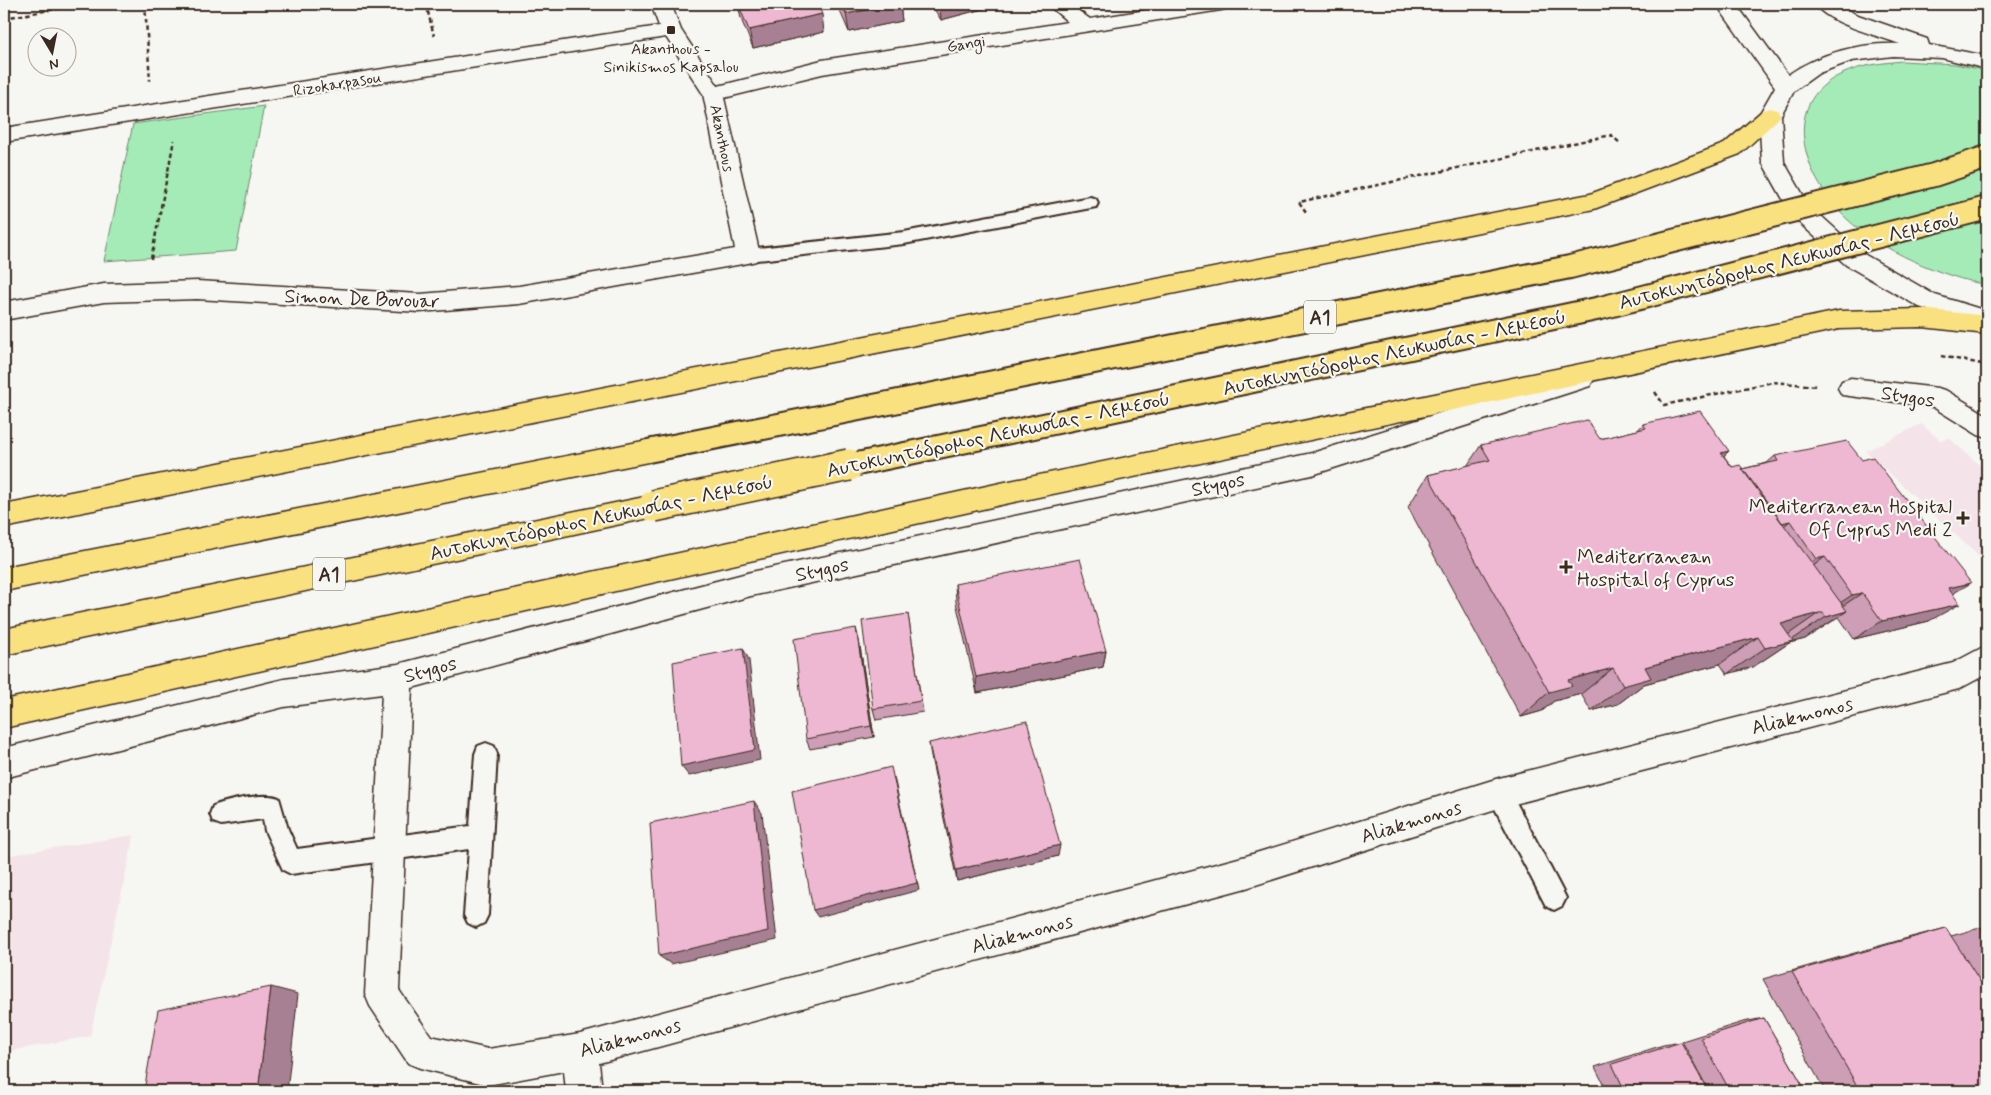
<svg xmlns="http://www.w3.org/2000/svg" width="1991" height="1095" font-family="Mynerve,sans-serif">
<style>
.built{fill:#f4e3e8}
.green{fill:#a4ebb8;stroke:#708a6b}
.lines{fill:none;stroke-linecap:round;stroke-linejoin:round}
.lane-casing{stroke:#3b2a1e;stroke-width:4}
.street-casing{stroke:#3b2a1e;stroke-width:3}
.secondary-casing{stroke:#3b2a1e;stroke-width:3}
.highway-casing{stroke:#3b2a1e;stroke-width:3}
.path{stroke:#3b2a1e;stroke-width:2.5;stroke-dasharray:4.5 3;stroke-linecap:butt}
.lane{fill:#f6f6f2;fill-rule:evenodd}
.street{fill:#f6f6f2;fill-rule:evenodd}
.secondary{fill:#f6f6f2;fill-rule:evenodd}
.highway{fill:#fae180;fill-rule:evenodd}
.highway-bridge-far1-casing{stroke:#3b2a1e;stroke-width:26;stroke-linecap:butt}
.highway-bridge-casing{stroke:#3b2a1e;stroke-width:34;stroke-linecap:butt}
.highway-bridge-far1{stroke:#fae180;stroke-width:22}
.highway-bridge{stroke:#fae180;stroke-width:31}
.wall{fill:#cd9eb5;stroke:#3b2a1e}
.shaded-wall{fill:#a78193;stroke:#3b2a1e}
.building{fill:#eeb8d2;stroke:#3b2a1e}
.poi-dot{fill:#3b2a1e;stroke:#f6f6f2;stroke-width:2}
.labels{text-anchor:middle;stroke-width:4.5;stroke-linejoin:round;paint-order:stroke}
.far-street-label{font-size:16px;fill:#3b2a1e;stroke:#f6f6f2}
.far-poi-label{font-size:16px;fill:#3b2a1e;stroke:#f6f6f2}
.shield{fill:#f6f6f2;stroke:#73675e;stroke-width:1}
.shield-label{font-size:19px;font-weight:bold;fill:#3b2a1e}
.street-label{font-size:20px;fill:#3b2a1e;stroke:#f6f6f2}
.poi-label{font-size:20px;fill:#3b2a1e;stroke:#f6f6f2;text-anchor:end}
</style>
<rect width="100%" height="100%" fill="#f6f6f2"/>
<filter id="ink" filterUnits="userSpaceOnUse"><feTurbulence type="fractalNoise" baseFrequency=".02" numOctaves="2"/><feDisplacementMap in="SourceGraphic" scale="10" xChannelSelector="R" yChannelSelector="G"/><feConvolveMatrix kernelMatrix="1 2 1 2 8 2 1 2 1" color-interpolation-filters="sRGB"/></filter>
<g filter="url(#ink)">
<path class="built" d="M1921 424 1941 441 1949 438 1987 472V564L1866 451Z
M134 835 90 1036 4 1052V856Z"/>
<path class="green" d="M1902 61 1955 64 1987 71V285C1943 277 1880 250 1847 219 1806 181 1776 104 1842 74 1861 65 1882 63 1902 61Z
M264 106 236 251 104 261 133 124Z"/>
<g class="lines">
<defs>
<path id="lane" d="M1090 197 1096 199 1098 203 1096 207 904 244 748 261 742 259 740 255 742 251 748 249 904 232Z
M486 743 494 746 497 754 488 915 484 923 476 927 468 923 464 915 469 849 291 874 283 870 265 831 263 819 221 825 213 822 210 814 213 806C228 800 265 792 279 798L288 829 297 849 470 826 475 754 478 746Z
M1499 782 1507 785 1562 890 1566 898 1562 906 1554 910 1546 906 1491 801 1488 793 1491 785Z"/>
<path id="street" d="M651 4H671L681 30 718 86 822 60 1068 22 1047 4H1069L1090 19 1184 4H1231L1228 8 1221 10 822 74 724 98 760 255 756 261 748 263 519 304 420 312 197 299 104 302 4 320V302L104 284 197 281 420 294 519 286 735 249 703 94 666 37 4 142V128L659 26Z
M1581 369 1590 372 1594 379 1590 386 1312 475 751 596 412 688 399 990 431 1036 488 1049 580 1034 1246 856 1499 778 1953 663 1987 645V674L1959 689 1499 808 1246 888 599 1063 602 1091H566L564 1071 488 1085 420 1068 408 1063 370 1006 365 994 382 694 284 707 4 778V748L284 679 398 664 751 572 1312 453Z
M1851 378 1938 388 1947 391 1987 415V438L1978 435 1933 407 1842 395 1838 388 1842 381Z"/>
<path id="secondary" d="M1716 4H1736L1788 75C1819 53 1862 42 1900 44 1879 36 1826 23 1815 4H1839L1855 14 1927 39 1929 45 1987 56V69L1942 58 1893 56 1852 61 1819 73 1794 91 1781 115 1784 162 1809 205 1862 253 1935 295 1987 311V329L1919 307 1846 265 1793 217 1762 162 1759 115 1775 87Z"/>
<path id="highway" d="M1770 108 1777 110 1781 115 1777 120 1740 154 1594 209 4 528V505L1590 194 1724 144 1763 110Z
M1922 309 1987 316V334L1922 327 1839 329 1005 504 4 728V700L1005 482 1839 311Z
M648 440 657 443 661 451 657 459 648 462 4 591V567Z
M654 495 664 498 667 506 664 514 654 517 4 655V629Z"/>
</defs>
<use href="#lane" class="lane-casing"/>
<use href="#street" class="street-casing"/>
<use href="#secondary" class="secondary-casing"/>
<use href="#highway" class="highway-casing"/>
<path class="path" d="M145 4 150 81
M426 4 434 36
M4 18 85 4
M1306 212 1299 202 1611 135 1621 144
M151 259 174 140
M1941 356 1987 365
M1986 378 1987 381
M1655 392 1664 405 1773 382 1817 386"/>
<use href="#lane" class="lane"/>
<use href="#street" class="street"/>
<use href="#secondary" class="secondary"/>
<use href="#highway" class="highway"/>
<defs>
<path id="highway-bridge-far1" d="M648 451 1570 267 1934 175 1987 157
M843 467 1601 308 1987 208"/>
<path id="highway-bridge" d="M654 506 849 465"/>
</defs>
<use href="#highway-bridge-far1" class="highway-bridge-far1-casing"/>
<use href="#highway-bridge" class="highway-bridge-casing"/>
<use href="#highway-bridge-far1" class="highway-bridge-far1"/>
<use href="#highway-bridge" class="highway-bridge"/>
</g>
<path class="wall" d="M738 4H817L824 32 753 48 741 19Z
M837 4H900L902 21 849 32Z
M931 4H1001L941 20Z
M1643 424 1724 456 1732 467 1742 469 1767 463 1775 456 1952 594 1929 621 1854 639 1839 617 1805 639 1789 643 1753 667 1727 674 1720 664 1644 684 1618 704 1591 711 1581 694 1554 701 1542 711 1521 717 1408 507 1428 475 1467 466 1481 445 1600 439 1638 430Z
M955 584 1106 651 1103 667 977 693 956 602Z
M908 614 923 712 876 720 873 709Z
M859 640 874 737 810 749 806 739Z
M929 743 1058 856 957 881 931 757Z
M1987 926V1091H1825L1763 979 1911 937 1946 928 1951 936Z
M1764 1018 1806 1091H1709L1682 1041 1743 1022Z
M1681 1042 1708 1091H1607L1595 1067 1663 1045Z"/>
<path class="shaded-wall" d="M897 4H900L902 21 849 32 846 14Z
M940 4H1001L941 20Z
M822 14 824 32 753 48 749 30Z
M1729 451 1695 484 1721 453Z
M1790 521 1766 541 1778 524Z
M1825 557 1800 576 1791 578 1816 559Z
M1971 583 1940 601 1948 588Z
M1862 593 1835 611 1825 613 1852 595Z
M1960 604 1929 621 1854 639 1882 621Z
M1847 611 1805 639 1789 643 1753 667 1727 674 1765 648 1789 642 1826 617Z
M1819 613 1779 641 1781 624Z
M856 628 859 640 874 737 871 726Z
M1758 637 1720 664 1644 684 1618 704 1591 711 1623 686 1645 667Z
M743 648 749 660 760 760 689 776 681 766Z
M1106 651 1103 667 977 693 976 677Z
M1613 668 1581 694 1554 701 1542 711 1521 717 1549 692 1568 680Z
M894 777 919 890 818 917 813 910Z
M754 801 762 813 777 940 671 964 659 956Z
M1060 845 1058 856 957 881 956 870Z
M271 987 298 994 287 1091H258Z"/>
<path class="building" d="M738 4H817L822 14 749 30Z
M842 4H897L846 14Z
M1700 411 1729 451 1721 453 1732 467 1740 465 1847 611 1826 617 1823 613H1819L1781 624 1793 641 1765 648 1758 637 1645 667 1651 678 1623 686 1613 668 1568 680 1572 686 1549 692 1428 475 1490 460 1481 445 1587 420 1600 439 1646 428 1643 424Z
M1847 441 1862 460 1873 457 1971 583 1948 588 1960 604 1882 621 1862 593 1852 595 1825 557 1816 559 1790 521 1782 523 1742 469 1778 461 1775 456Z
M1080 559 1106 651 976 677 955 584Z
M908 614 921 701 873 709 862 621Z
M856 628 871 726 806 739 794 639Z
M743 648 755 750 681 766 673 662Z
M1027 721 1060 845 956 870 929 743Z
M891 767 917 883 813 910 792 791Z
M754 801 768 931 659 956 650 823Z
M1987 927V937L1982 929Z
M1946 928 1987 992V1091H1860L1792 972Z
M271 987 258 1091H144L158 1010Z
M1764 1018 1806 1091H1730L1701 1038Z
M1681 1042 1708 1091H1625L1612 1064Z"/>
</g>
<g class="poi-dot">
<rect x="666" y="25" width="10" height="10" rx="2.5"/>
<path d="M1960.5 510.5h5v5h5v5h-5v5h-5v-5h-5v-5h5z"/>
<path d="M1563.5 559.5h5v5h5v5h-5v5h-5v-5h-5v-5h5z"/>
</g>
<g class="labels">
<g class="far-street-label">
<text transform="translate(966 43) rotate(-9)" y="6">Gangi</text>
<text transform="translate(337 83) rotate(-9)" y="6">Rizokarpasou</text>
<text transform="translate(723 138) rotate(78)" y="6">Akanthous</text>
</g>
<g class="far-poi-label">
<text x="671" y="54">Akanthous -<tspan x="671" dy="18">Sinikismos Kapsalou</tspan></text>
</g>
<g class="shield">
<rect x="1304" y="300.5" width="32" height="33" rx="4"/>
<rect x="313" y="557.5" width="32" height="33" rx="4"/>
</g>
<g class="shield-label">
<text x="1320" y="324">A1</text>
<text x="329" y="581">A1</text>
</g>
<g class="street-label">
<text transform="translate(1789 260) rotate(-14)" y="7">Αυτοκινητόδρομος Λευκωσίας - Λεμεσού</text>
<text transform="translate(362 298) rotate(2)" y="7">Simon De Bovouar</text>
<text transform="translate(1394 352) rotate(-12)" y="7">Αυτοκινητόδρομος Λευκωσίας - Λεμεσού</text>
<text transform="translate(1908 396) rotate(9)" y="7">Stygos</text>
<text transform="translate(998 434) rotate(-12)" y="7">Αυτοκινητόδρομος Λευκωσίας - Λεμεσού</text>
<text transform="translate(1218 484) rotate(-12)" y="7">Stygos</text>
<text transform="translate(601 517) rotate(-12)" y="7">Αυτοκινητόδρομος Λευκωσίας - Λεμεσού</text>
<text transform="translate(822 569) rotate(-12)" y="7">Stygos</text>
<text transform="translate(430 669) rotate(-15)" y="7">Stygos</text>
<text transform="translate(1802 715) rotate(-14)" y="7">Aliakmonos</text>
<text transform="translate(1411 821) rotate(-17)" y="7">Aliakmonos</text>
<text transform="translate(1022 933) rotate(-15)" y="7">Aliakmonos</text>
<text transform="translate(630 1037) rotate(-15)" y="7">Aliakmonos</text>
</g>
<g class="poi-label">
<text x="1952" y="513">Mediterranean Hospital<tspan x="1952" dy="23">Of Cyprus Medi 2</tspan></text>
<text x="1577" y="563" text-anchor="start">Mediterranean<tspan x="1577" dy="23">Hospital of Cyprus</tspan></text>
</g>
</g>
<rect width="1991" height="1095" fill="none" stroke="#f6f6f2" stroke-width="20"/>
<rect x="10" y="10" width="1971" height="1075" fill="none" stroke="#3b2a1e" stroke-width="2" filter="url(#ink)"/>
<g transform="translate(52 52) rotate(170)"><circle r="24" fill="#f6f6f2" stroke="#aba49d"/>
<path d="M0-4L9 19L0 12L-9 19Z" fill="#3b2a1e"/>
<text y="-8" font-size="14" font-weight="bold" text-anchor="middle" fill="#3b2a1e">N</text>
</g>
</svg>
